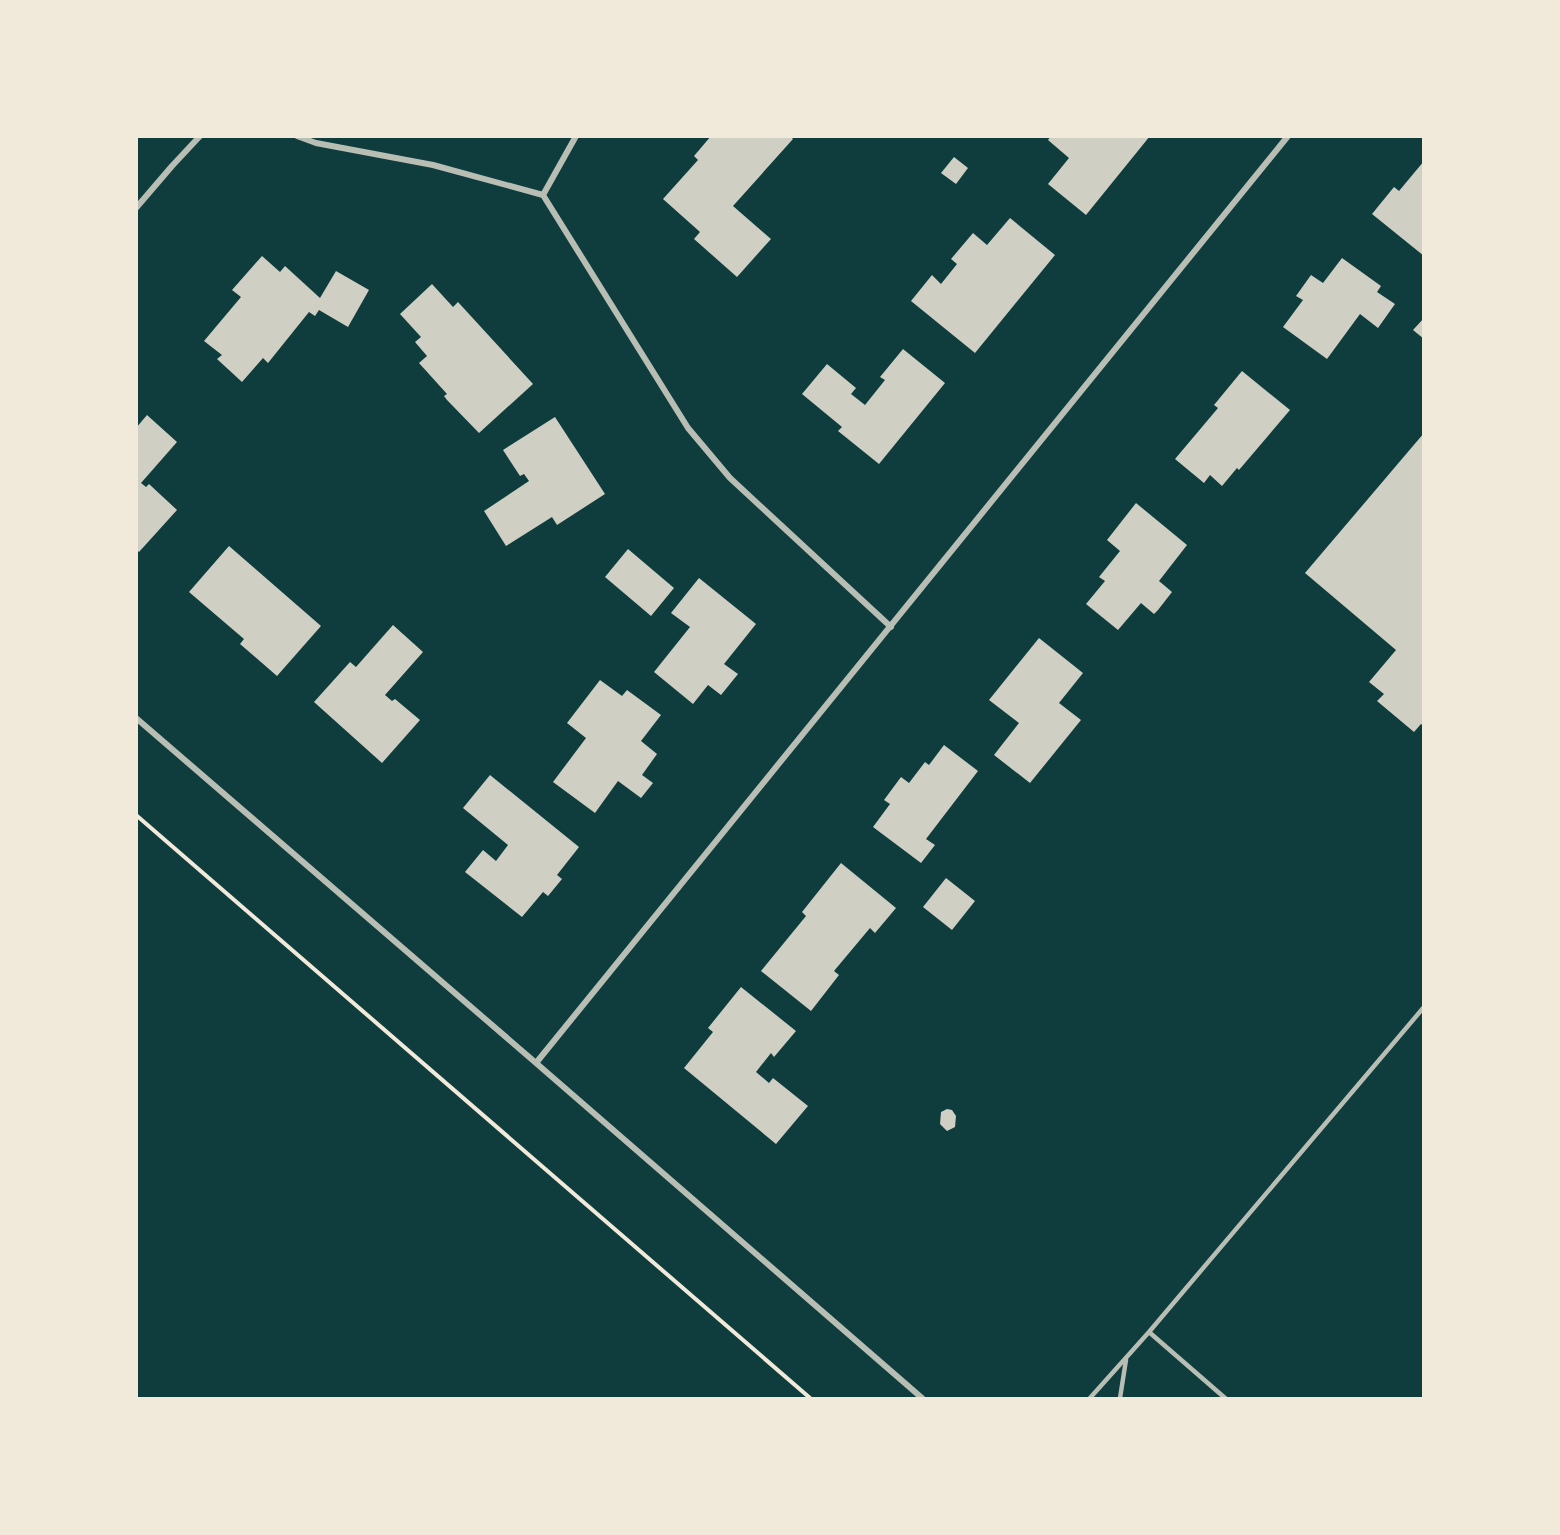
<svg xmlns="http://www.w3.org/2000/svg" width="1560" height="1535" viewBox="0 0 1560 1535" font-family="'Exo 2',sans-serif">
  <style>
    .building { fill: #cfcfc3 }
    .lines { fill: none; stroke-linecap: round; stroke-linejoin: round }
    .path { stroke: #f1e9da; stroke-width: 4 }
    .service { stroke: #b8beb3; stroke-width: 4.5 }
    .minor { stroke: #b8beb3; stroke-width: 6 }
  </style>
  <rect width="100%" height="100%" fill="#0f3d3e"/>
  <path class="building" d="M 711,136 L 790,136 L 793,139 L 733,206 L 771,239 L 737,277 L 694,239 L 700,232 L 663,199 L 698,160 L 694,156 Z
    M 1051,136 L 1150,136 L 1086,215 L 1048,184 L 1069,158 L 1048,140 Z
    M 954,157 L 968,168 L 956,184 L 941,173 Z
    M 1424,161 L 1424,256 L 1372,214 L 1394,187 L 1399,191 Z
    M 1010,218 L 1055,255 L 975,353 L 911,301 L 932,275 L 941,284 L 957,264 L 951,259 L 973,233 L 987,245 Z
    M 262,256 L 280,272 L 285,266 L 320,298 L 336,271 L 369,290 L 348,327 L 319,310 L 315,316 L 309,312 L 268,363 L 263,358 L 242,382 L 217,359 L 222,355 L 204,341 L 241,297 L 232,290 Z
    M 1342,258 L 1381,286 L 1377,292 L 1395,304 L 1378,328 L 1360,314 L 1327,359 L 1283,327 L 1303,300 L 1296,296 L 1311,275 L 1323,283 Z
    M 432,284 L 453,307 L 458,302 L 533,384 L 479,433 L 447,400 L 444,396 L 447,394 L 419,363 L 427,356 L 415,342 L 421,337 L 400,314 Z
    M 1424,318 L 1424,339 L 1413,330 Z
    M 903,349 L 945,383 L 879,464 L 838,431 L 842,427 L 802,394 L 827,364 L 856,388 L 851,394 L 865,405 L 885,380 L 880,377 Z
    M 1242,371 L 1290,410 L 1239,470 L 1237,468 L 1222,486 L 1210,475 L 1204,483 L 1175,459 L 1218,408 L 1214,405 Z
    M 147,415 L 177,442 L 141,483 L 146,487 L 149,484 L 177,510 L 139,552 L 136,549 L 136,428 Z
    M 555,417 L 605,494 L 557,525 L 552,517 L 506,546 L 484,511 L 529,481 L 524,474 L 520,476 L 503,450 Z
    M 1424,433 L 1424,726 L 1421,724 L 1414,732 L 1377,701 L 1384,694 L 1369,682 L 1396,650 L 1305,573 Z
    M 1136,503 L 1187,545 L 1159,581 L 1172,592 L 1158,610 L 1154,614 L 1141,603 L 1118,630 L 1086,604 L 1105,581 L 1099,577 L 1120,551 L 1107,540 Z
    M 229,546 L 321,626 L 277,676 L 240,644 L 244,639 L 189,592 Z
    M 628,549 L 674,588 L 651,616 L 605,577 Z
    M 699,578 L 756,624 L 724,664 L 738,674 L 721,695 L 708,685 L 693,704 L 654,672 L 690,627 L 671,613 Z
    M 393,625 L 423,652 L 385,695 L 392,701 L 395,699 L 420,720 L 382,763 L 314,702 L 350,662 L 356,667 Z
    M 1039,638 L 1083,673 L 1059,703 L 1081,720 L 1030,783 L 994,755 L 1019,723 L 989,700 Z
    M 600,680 L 622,696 L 627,690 L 661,715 L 641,741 L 657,754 L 642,775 L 653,783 L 641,798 L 618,781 L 595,813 L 553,782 L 586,738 L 567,723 Z
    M 944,745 L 978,771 L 926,839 L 935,845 L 921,863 L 873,827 L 890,804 L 884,800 L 901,777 L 909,783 L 925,762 L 929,765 Z
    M 490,775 L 579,847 L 557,875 L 562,879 L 548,896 L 543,892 L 522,917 L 465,872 L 483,850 L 496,861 L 508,845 L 463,808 Z
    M 841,863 L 896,908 L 875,933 L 870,928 L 834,971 L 839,975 L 811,1011 L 761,971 L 806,916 L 802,912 Z
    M 946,878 L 975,901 L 952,930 L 923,907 Z
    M 741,987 L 796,1031 L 774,1057 L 771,1053 L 756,1072 L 769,1083 L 773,1078 L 808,1106 L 776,1144 L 684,1068 L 713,1032 L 708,1028 Z
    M 947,1109 L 952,1110 L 956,1116 L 955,1127 L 947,1131 L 940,1124 L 941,1112 Z"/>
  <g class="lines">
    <path class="path" d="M 136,815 L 810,1398"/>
    <path class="service" d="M 1149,1332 L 1225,1398
      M 1090,1398 L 1149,1332 L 1424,1007
      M 1120,1398 L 1126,1360"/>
    <path class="minor" d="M 297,136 L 316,143 L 433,165 L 543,195 L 688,428 L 730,478 L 891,627
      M 543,195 L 576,136
      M 136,208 L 172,166 L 200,136
      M 136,718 L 536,1063 L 922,1398
      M 536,1063 L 1288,136"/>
  </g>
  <rect width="1560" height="1535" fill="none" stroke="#f1e9da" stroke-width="276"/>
</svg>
